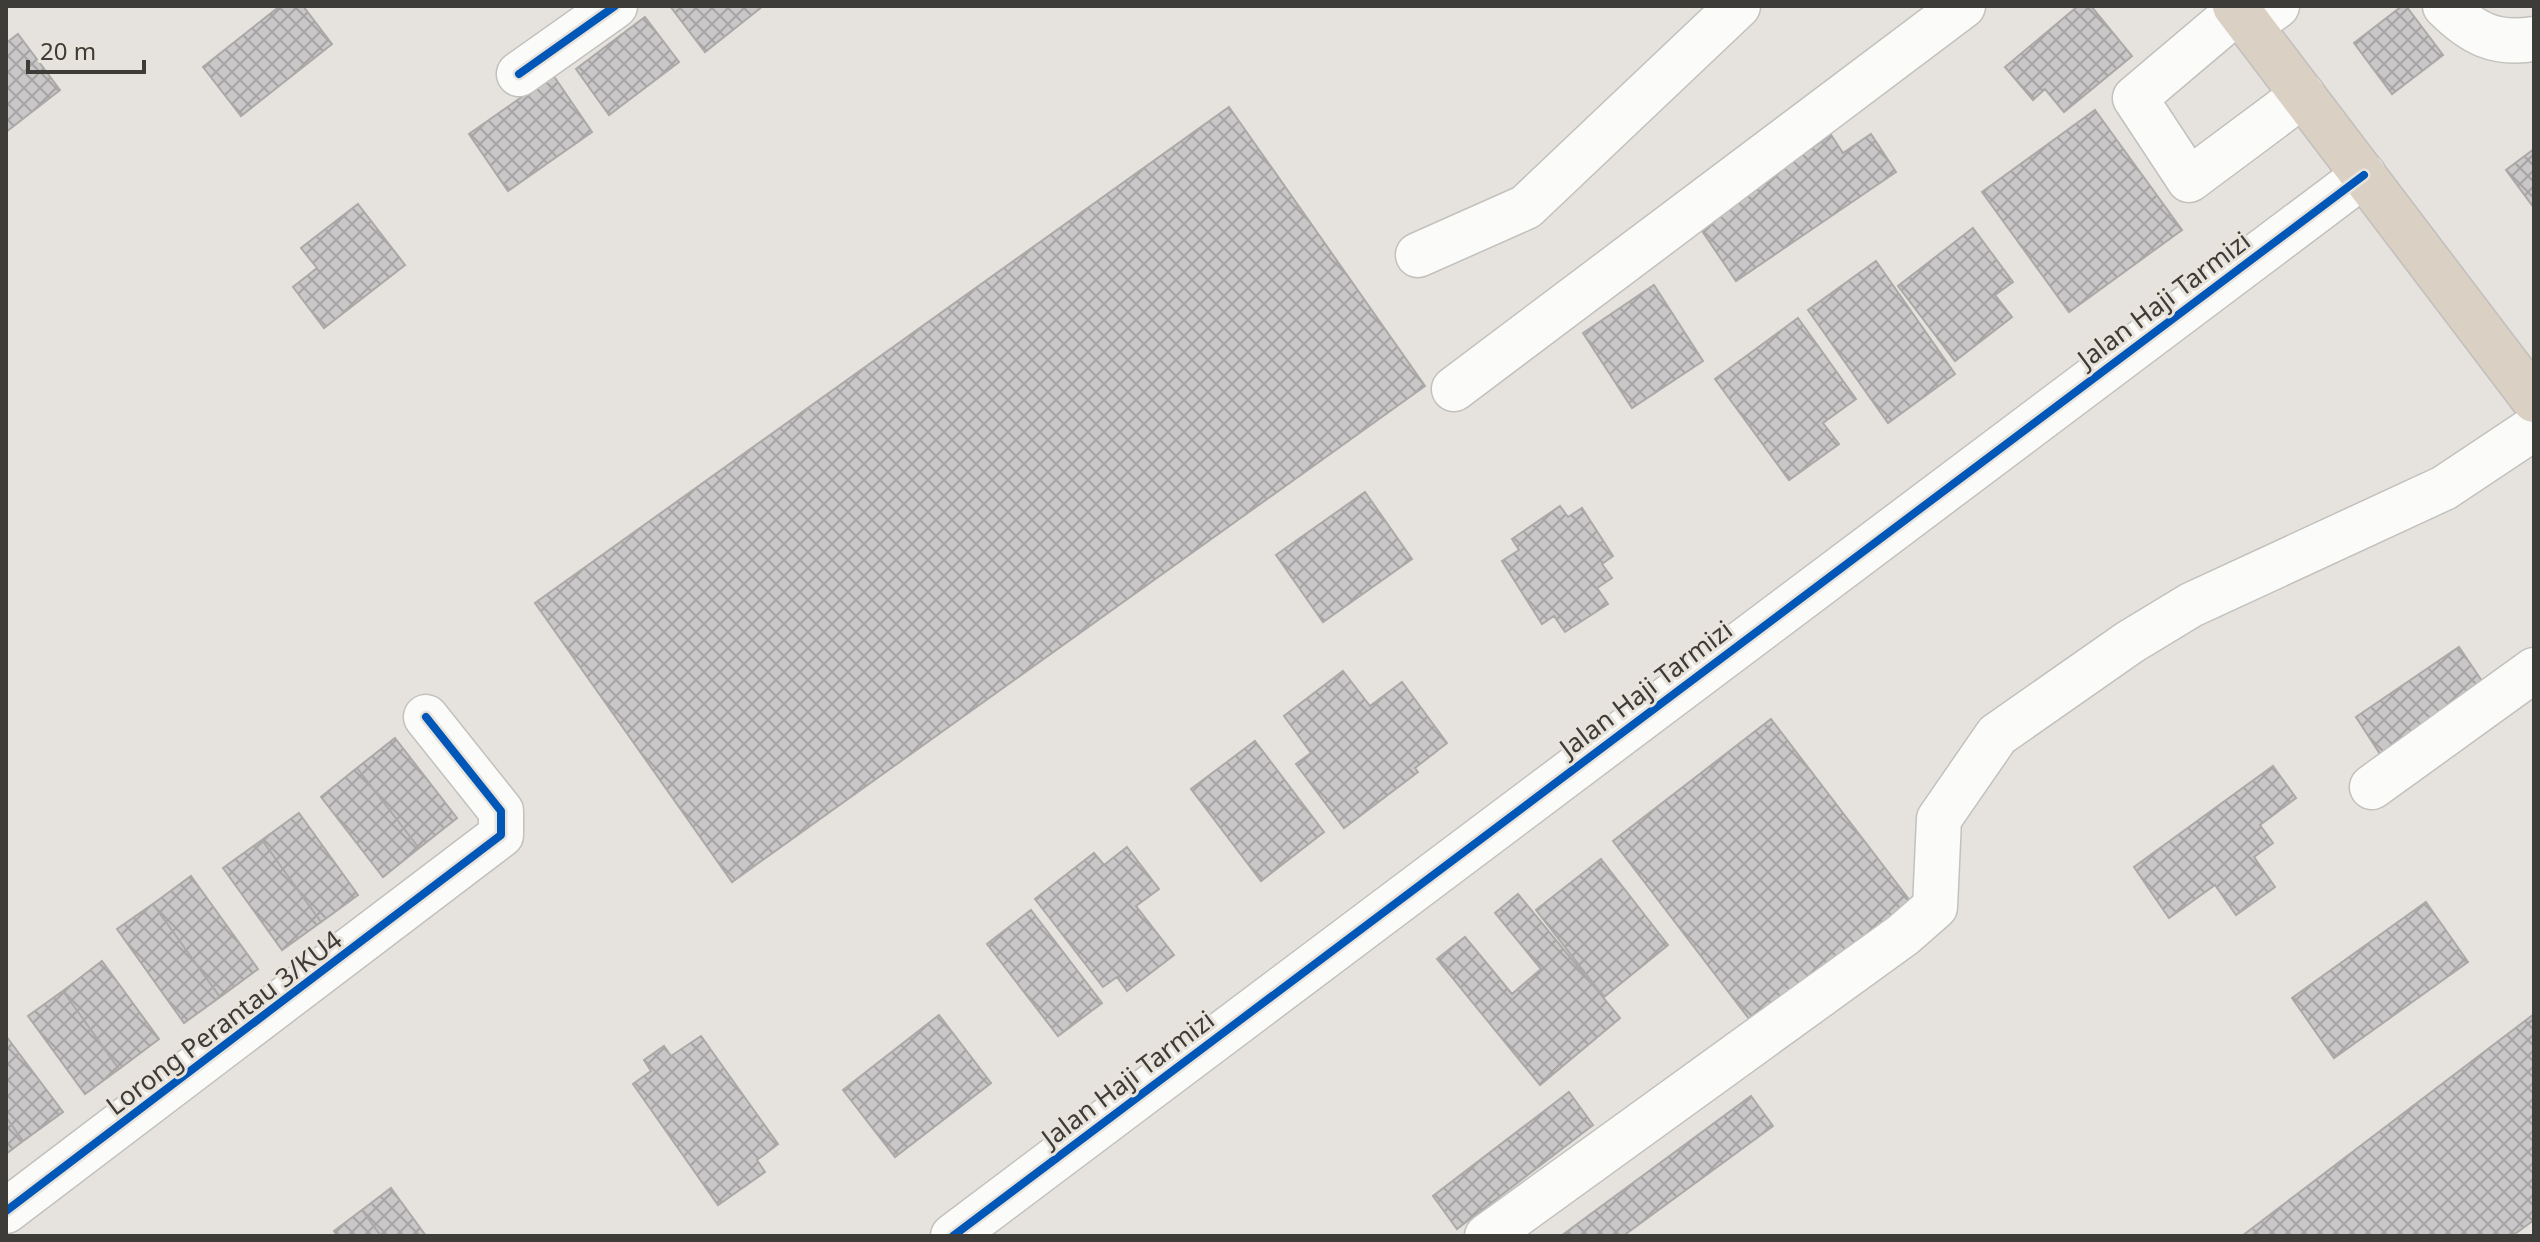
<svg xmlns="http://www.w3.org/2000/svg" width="2540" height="1242" viewBox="0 0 2540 1242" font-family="'Noto Sans',sans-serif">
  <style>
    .building { fill: url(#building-cross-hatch); stroke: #aba9a8; stroke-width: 2 }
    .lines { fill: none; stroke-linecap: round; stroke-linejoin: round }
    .minor-casing { stroke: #c3c1bd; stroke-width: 47 }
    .highway-casing { stroke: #c1bfbc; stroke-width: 47 }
    .minor { stroke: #fbfbfa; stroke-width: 44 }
    .highway { stroke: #dad0c4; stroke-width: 44 }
    .cycleway-casing { stroke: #e9e4db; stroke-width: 13 }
    .cycleway { stroke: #0057b8; stroke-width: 8 }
    .labels { text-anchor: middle; stroke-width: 6; stroke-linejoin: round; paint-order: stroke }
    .street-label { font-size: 26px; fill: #3e3c38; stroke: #e9e4db }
  </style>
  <defs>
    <pattern id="building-cross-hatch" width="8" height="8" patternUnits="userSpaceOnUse" patternTransform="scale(2)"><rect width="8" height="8" fill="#c9c7c7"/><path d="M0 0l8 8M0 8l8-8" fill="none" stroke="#a5a3a3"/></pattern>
  </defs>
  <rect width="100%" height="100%" fill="#e6e3de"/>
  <path class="building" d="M 280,6 L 303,6 L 332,44 L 241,116 L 203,67 Z
    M 670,6 L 763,6 L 705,52 Z
    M 2078,6 L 2091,6 L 2132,56 L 2064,112 L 2045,89 L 2033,100 L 2005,67 Z
    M 2402,6 L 2406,6 L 2443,55 L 2392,94 L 2354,43 Z
    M 645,17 L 679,62 L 609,115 L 576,69 Z
    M 18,34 L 60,90 L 6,132 L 6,43 Z
    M 553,75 L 592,132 L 508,191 L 469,134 Z
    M 1229,107 L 1425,386 L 732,882 L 535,603 Z
    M 2095,110 L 2182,230 L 2069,312 L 1982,192 Z
    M 1871,134 L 1896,172 L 1736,281 L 1698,225 L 1831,135 L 1843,153 Z
    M 2534,149 L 2534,208 L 2506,170 Z
    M 358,204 L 405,265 L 324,328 L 293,287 L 317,268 L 301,248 Z
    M 1973,228 L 2013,282 L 1995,295 L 2012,317 L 1955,361 L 1898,286 Z
    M 1876,261 L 1955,374 L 1888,423 L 1808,310 Z
    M 1654,285 L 1703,361 L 1632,408 L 1583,333 Z
    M 1798,318 L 1856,399 L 1823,423 L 1839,444 L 1789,480 L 1715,379 Z
    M 1365,492 L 1412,559 L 1323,622 L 1276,555 Z
    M 1560,506 L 1568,517 L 1582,508 L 1613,556 L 1602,564 L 1612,578 L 1597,588 L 1608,604 L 1565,632 L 1554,616 L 1542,624 L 1502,561 L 1519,550 L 1512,539 Z
    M 2459,647 L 2488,690 L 2384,760 L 2356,717 Z
    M 1343,671 L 1370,706 L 1402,682 L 1447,743 L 1415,768 L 1418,772 L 1344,828 L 1296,764 L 1311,753 L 1284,716 Z
    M 1771,719 L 1911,902 L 1753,1024 L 1613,841 Z
    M 395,738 L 457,818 L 419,848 L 357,768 Z
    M 1255,741 L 1324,832 L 1261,881 L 1191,789 Z
    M 2273,766 L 2296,798 L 2260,825 L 2273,843 L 2254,857 L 2275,887 L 2236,915 L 2215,885 L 2169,918 L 2134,867 Z
    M 357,768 L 419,848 L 383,877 L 321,797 Z
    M 299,813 L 358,895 L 321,922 L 262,840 Z
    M 262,840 L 321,922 L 282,950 L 223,868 Z
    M 1127,847 L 1159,889 L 1136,906 L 1174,955 L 1127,991 L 1117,977 L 1103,987 L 1035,899 L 1094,853 L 1104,865 Z
    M 1601,859 L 1668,945 L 1604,997 L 1536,910 Z
    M 191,876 L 258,969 L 220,997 L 153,904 Z
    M 1518,894 L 1620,1018 L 1540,1085 L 1437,959 L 1465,937 L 1512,994 L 1541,969 L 1495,913 Z
    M 2426,902 L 2468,962 L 2334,1058 L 2292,998 Z
    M 153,904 L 220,997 L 184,1023 L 117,929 Z
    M 1031,910 L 1102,1003 L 1058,1036 L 987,944 Z
    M 102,961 L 159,1039 L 119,1069 L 63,991 Z
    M 63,991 L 119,1069 L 85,1094 L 28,1016 Z
    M 2534,1014 L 2534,1220 L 2512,1236 L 2242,1236 Z
    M 939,1015 L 991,1083 L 895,1157 L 843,1090 Z
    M 6,1036 L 63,1112 L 23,1141 L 6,1117 Z
    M 701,1036 L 778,1144 L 757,1160 L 765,1172 L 718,1205 L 633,1084 L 651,1071 L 644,1060 L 664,1046 L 671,1056 Z
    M 1569,1092 L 1593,1125 L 1457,1229 L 1433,1196 Z
    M 1751,1096 L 1773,1126 L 1623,1236 L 1561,1236 Z
    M 6,1117 L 23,1141 L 6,1154 Z
    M 391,1188 L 426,1236 L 381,1236 L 362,1210 Z
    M 362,1210 L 381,1236 L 337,1236 L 334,1231 Z"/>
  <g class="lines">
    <g class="minor-casing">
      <path id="minor" d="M 2445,6 C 2473,34 2495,45 2534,39
        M 2239,10 L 2135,98 L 2189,180 L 2303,95
        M 2250,25 L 2277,6
        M 519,74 L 615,6
        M 1418,255 L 1526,207 L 1738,6
        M 1454,389 L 1963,6
        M 2372,787 L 2534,670
        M 6,1211 L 501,835 L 501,811 L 426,717
        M 953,1236 L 2364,175
        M 1487,1236 L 1903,935 L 1935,907 L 1939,819 L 1997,735 L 2130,642 L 2191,605 L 2444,488 L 2534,428"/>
    </g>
    <g class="highway-casing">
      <path id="highway" d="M 2235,6 L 2534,400"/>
    </g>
    <use href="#minor" class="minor"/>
    <use href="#highway" class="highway"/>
    <g class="cycleway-casing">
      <path id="cycleway" d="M 519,74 L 615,6
        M 6,1211 L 501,835 L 501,811 L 426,717
        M 953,1236 L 2364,175"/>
    </g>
    <use href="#cycleway" class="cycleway"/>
  </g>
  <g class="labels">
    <g class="street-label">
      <text transform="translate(2164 300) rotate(-37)" y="9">Jalan Haji Tarmizi</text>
      <text transform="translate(1646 689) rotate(-37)" y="9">Jalan Haji Tarmizi</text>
      <text transform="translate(224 1023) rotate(-37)" y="9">Lorong Perantau 3/KU4</text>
      <text transform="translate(1128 1079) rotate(-37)" y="9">Jalan Haji Tarmizi</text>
    </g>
  </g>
  <rect width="2540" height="1242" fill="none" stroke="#3e3c38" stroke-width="16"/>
  <path d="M28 60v12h116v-12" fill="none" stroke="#3e3c38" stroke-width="4"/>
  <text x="40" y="60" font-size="24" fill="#3e3c38" stroke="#e9e4db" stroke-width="6" paint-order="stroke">20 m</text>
</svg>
